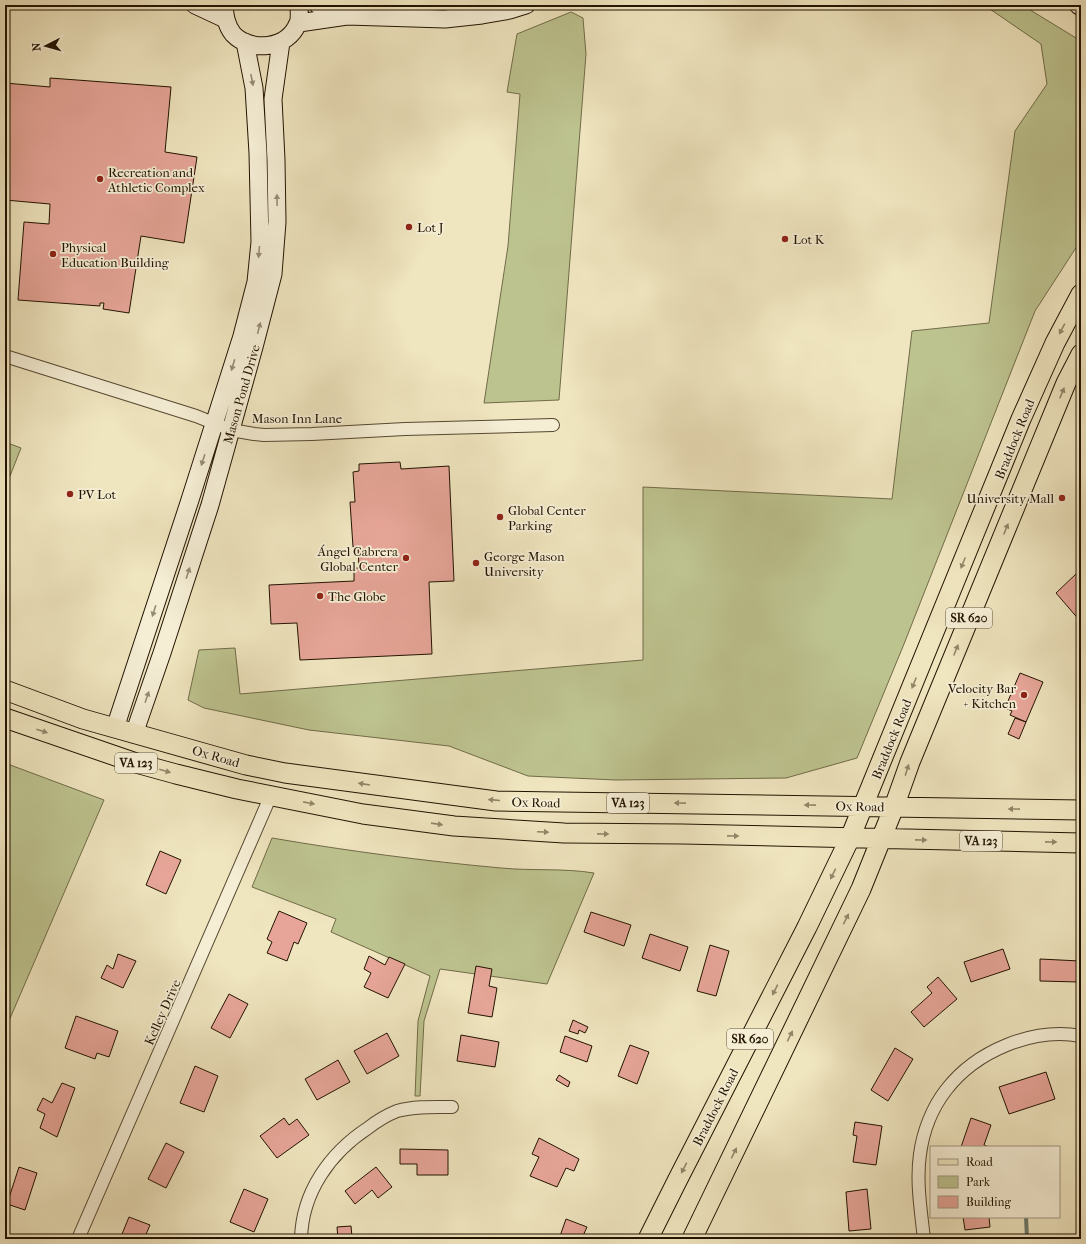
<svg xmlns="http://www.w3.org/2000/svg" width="1086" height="1244" viewBox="0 0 1086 1244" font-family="'IM FELL French Canon',serif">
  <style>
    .green { fill: #bdc38f; stroke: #706b48 }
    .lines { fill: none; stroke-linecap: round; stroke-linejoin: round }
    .stream { stroke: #6a7a6b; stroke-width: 4 }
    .building { fill: #e6a598; stroke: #221300 }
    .street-casing { stroke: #554830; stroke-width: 14 }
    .secondary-casing { stroke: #221300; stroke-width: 19 }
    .primary-casing { stroke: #221300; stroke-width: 21 }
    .street { stroke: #f5eed5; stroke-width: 12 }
    .secondary { stroke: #f5eed5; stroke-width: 17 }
    .primary { stroke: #efe5bf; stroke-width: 19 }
    .oneway { fill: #968b75 }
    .oneway2 { fill: #938669 }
    .poi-dot { fill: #8f2418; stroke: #f5eed5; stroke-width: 1.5 }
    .labels { text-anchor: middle; stroke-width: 3.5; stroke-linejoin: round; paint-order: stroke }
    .shield { fill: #f5eed5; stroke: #615540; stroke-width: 1 }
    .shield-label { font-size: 12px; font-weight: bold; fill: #221300 }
    .poi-label { font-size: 13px; fill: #221300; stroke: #f5eed5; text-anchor: start }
    .street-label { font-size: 13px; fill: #221300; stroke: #f5eed5 }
  </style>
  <rect width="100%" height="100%" fill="#efe5bf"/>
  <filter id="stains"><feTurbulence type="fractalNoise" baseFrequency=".005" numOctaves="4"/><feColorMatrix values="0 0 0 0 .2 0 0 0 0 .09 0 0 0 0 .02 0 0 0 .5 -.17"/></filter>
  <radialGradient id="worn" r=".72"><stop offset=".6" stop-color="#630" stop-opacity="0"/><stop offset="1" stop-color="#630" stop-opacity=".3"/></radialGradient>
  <path class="green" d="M 984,5 L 1022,5 L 1081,41 L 1081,240 L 1035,311 L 904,644 L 857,758 L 786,778 L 616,780 L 528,776 L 449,746 L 309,730 L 204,708 L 188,700 L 199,650 L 235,648 L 240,694 L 643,660 L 643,487 L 892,499 L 912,331 L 989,323 L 1015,131 L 1047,84 L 1041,44 Z
    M 571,12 L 583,18 L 586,54 L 559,400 L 484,403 L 508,246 L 520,94 L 507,92 L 517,34 Z
    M 5,442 L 21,448 L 10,476 L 5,474 Z
    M 5,763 L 104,800 L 5,1030 Z
    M 272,838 C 348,851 424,861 501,868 C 532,871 563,868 594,873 L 547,984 L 440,969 L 424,1021 L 420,1096 L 415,1096 L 418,1021 L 430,976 L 331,932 L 336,919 L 252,887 Z"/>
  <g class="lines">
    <path class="stream" d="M 1026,1217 L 1027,1239"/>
  </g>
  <path class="building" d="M 50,78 L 171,87 L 165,152 L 197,157 L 184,243 L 141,236 L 129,313 L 103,309 L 104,303 L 100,303 L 100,306 L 18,300 L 24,222 L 49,224 L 50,204 L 5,200 L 5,83 L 50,87 Z
    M 400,462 L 401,469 L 449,466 L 454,581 L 429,582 L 432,654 L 300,660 L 297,623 L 271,624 L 269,585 L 354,581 L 354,568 L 359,568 L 358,547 L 353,547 L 350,502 L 355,502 L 353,472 L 359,471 L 359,464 Z
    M 1077,573 L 1081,578 L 1081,622 L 1056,593 Z
    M 1020,673 L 1043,682 L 1026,722 L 1010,715 L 1012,711 L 1005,708 Z
    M 1015,718 L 1026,722 L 1019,739 L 1008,734 Z
    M 160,851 L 181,860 L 166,894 L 146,885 Z
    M 279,911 L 307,923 L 298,944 L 294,942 L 287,961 L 267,953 L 272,942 L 267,939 Z
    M 591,912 L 631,925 L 624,946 L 584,932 Z
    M 650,934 L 688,947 L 680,971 L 642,958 Z
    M 710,945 L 729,951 L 716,996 L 697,991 Z
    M 1003,949 L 1010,969 L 971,982 L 964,962 Z
    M 118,954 L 136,961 L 123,988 L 101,978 L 107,965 L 113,969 Z
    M 369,956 L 385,965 L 389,957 L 405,964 L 388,998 L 364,987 L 371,973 L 364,969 Z
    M 1040,959 L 1080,961 L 1079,982 L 1040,981 Z
    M 476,966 L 492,969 L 489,986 L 497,988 L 492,1017 L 468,1013 Z
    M 938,977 L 957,999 L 924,1027 L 911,1012 L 932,993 L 927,987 Z
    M 229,994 L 248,1004 L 230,1038 L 211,1028 Z
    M 76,1016 L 118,1031 L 109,1057 L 97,1053 L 95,1059 L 65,1048 Z
    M 573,1020 L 588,1027 L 585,1033 L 579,1030 L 578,1034 L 569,1031 Z
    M 387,1033 L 399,1056 L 367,1074 L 354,1051 Z
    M 461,1035 L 499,1042 L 495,1067 L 457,1061 Z
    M 565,1036 L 592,1046 L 587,1062 L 560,1052 Z
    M 630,1045 L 649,1052 L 637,1084 L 618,1076 Z
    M 895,1048 L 913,1059 L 888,1101 L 871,1090 Z
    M 338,1060 L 350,1082 L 317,1100 L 305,1079 Z
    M 195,1066 L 218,1076 L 204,1112 L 180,1103 Z
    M 1046,1072 L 1055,1099 L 1009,1114 L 999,1087 Z
    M 559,1075 L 570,1082 L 568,1087 L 556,1080 Z
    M 62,1083 L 75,1088 L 57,1137 L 40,1128 L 45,1114 L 37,1110 L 43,1098 L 52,1103 Z
    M 284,1118 L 289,1125 L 297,1119 L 309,1135 L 277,1158 L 260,1136 Z
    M 971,1118 L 991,1125 L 984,1145 L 989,1147 L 961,1147 Z
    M 855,1122 L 882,1126 L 876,1165 L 853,1162 L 857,1136 L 853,1135 Z
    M 539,1138 L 579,1159 L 574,1171 L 566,1168 L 557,1187 L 530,1176 L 539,1157 L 532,1154 Z
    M 166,1143 L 184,1152 L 166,1188 L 148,1179 Z
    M 400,1149 L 448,1150 L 448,1175 L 417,1175 L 417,1164 L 400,1164 Z
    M 19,1167 L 37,1173 L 25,1210 L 7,1204 Z
    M 376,1167 L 392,1187 L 378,1198 L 372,1190 L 355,1204 L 345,1191 Z
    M 244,1189 L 268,1199 L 254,1232 L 230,1222 Z
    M 867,1189 L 871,1229 L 849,1231 L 846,1192 Z
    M 129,1217 L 150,1225 L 144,1239 L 120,1239 Z
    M 963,1217 L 989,1217 L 990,1227 L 965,1230 Z
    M 566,1219 L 587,1227 L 582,1238 L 579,1237 L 579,1239 L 559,1239 Z
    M 351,1226 L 352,1237 L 371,1236 L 371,1239 L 338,1239 L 337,1227 Z"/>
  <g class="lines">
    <g class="street-casing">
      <path id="street" d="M 5,356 L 196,416 L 231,430 L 254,434 L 264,435 L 312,434 L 405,429 L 553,425
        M 78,1239 L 271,795
        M 301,1239 C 302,1192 330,1153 368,1128 C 377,1121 387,1115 397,1111 C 415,1106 434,1107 452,1107
        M 924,1239 C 921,1211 916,1182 920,1154 C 923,1132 932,1108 946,1090 C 976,1051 1033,1027 1081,1036"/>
    </g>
    <g class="secondary-casing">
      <path id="secondary" d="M 195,5 L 225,19
        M 224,5 C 225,16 226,25 233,34 C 251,53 288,49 298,23 C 300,19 299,10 299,5
        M 318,5 L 345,15
        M 1078,5 L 1081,7
        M 299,23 L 347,16 L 445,19 L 482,15 L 510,10 L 526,5
        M 115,728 L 189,503 L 242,336 L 256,282 L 260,242 L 258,153 L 254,88 L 245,42
        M 134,734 L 162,653 L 210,505 L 254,347 L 273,274 L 277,222 L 276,160 L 273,99 L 281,42"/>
    </g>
    <g class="primary-casing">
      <path id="primary" d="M 5,690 L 83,719 L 246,765 L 285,773 L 496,801 L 1081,810
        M 5,718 L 136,763 L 176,774 L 237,789 L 363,814 L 454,826 L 564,833 L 682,834 L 1081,843
        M 648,1239 L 677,1181 L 807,927 L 850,838 L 1021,419 L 1055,343 L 1081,294
        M 692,1239 L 861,889 L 894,807 L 910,762 L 1066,383 L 1081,354"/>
    </g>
    <use href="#street" class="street"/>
    <use href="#secondary" class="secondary"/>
    <use href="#primary" class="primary"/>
  </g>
  <defs><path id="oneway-solid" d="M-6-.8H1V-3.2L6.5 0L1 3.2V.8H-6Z"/></defs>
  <g class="oneway">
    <use href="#oneway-solid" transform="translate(252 80) rotate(79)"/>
    <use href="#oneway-solid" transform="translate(277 200) rotate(-91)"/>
    <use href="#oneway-solid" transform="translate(259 252) rotate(95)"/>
    <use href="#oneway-solid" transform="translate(259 328) rotate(-76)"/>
    <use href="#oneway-solid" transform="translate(233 365) rotate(107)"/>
    <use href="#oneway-solid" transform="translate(203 460) rotate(108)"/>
    <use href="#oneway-solid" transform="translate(188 573) rotate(-72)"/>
    <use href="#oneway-solid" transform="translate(154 611) rotate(108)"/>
    <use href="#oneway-solid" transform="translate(147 697) rotate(-71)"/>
  </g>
  <g class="oneway2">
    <use href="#oneway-solid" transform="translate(1062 329) rotate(118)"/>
    <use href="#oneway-solid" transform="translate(1062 393) rotate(-67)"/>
    <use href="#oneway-solid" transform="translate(1006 529) rotate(-68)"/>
    <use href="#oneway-solid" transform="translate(963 563) rotate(112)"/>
    <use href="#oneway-solid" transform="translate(956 650) rotate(-68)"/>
    <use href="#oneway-solid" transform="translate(914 683) rotate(112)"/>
    <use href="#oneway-solid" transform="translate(42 731) rotate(18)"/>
    <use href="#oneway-solid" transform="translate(907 770) rotate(-73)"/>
    <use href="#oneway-solid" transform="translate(165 771) rotate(16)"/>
    <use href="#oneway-solid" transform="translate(364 784) rotate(-171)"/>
    <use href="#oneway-solid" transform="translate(494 800) rotate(-175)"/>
    <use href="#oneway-solid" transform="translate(309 803) rotate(11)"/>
    <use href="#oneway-solid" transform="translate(680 803) rotate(-179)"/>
    <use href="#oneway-solid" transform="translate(810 805) rotate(-179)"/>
    <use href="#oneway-solid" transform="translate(1014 809) rotate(-179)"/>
    <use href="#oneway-solid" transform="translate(437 824) rotate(8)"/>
    <use href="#oneway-solid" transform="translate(543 832) rotate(3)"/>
    <use href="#oneway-solid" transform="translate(603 834) rotate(1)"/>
    <use href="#oneway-solid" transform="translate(733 836) rotate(1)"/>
    <use href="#oneway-solid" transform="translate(921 840) rotate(1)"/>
    <use href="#oneway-solid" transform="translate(1051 842) rotate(1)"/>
    <use href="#oneway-solid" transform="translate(833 874) rotate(116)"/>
    <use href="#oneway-solid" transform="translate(846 919) rotate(-64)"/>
    <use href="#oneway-solid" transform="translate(775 990) rotate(117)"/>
    <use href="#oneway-solid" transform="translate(790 1036) rotate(-64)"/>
    <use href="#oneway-solid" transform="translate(734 1153) rotate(-64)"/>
    <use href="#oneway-solid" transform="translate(684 1168) rotate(117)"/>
  </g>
  <g class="poi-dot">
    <circle cx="100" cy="179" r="4"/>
    <circle cx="409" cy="227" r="4"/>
    <circle cx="785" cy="239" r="4"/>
    <circle cx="53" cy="254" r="4"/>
    <circle cx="70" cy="494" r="4"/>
    <circle cx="1062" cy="498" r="4"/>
    <circle cx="500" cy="517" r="4"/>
    <circle cx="406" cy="558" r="4"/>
    <circle cx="476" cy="563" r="4"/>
    <circle cx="320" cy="596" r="4"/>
    <circle cx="1024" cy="695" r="4"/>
  </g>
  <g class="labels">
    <g class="shield">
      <rect x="946" y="608" width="46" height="20" rx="3"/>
      <rect x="115" y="753" width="42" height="20" rx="3"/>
      <rect x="607" y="793" width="42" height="20" rx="3"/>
      <rect x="960" y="831" width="42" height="20" rx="3"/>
      <rect x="727" y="1029" width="46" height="20" rx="3"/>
    </g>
    <g class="shield-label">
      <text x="969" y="622">SR 620</text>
      <text x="136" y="767">VA 123</text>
      <text x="628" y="807">VA 123</text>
      <text x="981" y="845">VA 123</text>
      <text x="750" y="1043">SR 620</text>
    </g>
    <g class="poi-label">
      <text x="108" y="177">Recreation and<tspan x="108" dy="15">Athletic Complex</tspan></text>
      <text x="417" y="232">Lot J</text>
      <text x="793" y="244">Lot K</text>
      <text x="61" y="252">Physical<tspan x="61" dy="15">Education Building</tspan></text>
      <text x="78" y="499">PV Lot</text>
      <text x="1054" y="503" text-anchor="end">University Mall</text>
      <text x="508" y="515">Global Center<tspan x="508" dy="15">Parking</tspan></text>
      <text x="398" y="556" text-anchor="end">Ángel Cabrera<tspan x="398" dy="15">Global Center</tspan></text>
      <text x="484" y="561">George Mason<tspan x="484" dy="15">University</tspan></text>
      <text x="328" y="601">The Globe</text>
      <text x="1016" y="693" text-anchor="end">Velocity Bar<tspan x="1016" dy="15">+ Kitchen</tspan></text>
    </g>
    <g class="street-label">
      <text transform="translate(241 394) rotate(-74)" y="5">Mason Pond Drive</text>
      <text x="297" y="423">Mason Inn Lane</text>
      <text transform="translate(1014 439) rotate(-68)" y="5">Braddock Road</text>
      <text transform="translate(891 739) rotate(-68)" y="5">Braddock Road</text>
      <text transform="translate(216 756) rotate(16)" y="5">Ox Road</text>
      <text transform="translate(536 802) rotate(1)" y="5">Ox Road</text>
      <text transform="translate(860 806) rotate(1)" y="5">Ox Road</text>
      <text transform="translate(162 1012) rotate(-66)" y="5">Kelley Drive</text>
      <text transform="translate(715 1107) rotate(-63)" y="5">Braddock Road</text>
    </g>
  </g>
  <rect width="1086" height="1244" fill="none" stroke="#efe5bf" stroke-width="20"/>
  <rect x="6" y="6" width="1074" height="1232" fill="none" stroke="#221300" stroke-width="2"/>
  <rect x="10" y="10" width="1066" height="1224" fill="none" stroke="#221300"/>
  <rect x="930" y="1146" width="130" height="72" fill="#f5eed5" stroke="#a19680"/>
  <rect x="938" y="1159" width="20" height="6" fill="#efe5bf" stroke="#a19680"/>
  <text x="966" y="1166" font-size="12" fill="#221300">Road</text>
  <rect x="938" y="1176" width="20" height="12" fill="#bdc38f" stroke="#a19680"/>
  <text x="966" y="1186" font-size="12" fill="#221300">Park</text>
  <rect x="938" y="1196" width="20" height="12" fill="#e6a598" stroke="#a19680"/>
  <text x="966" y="1206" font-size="12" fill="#221300">Building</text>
  <g transform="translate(46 46) rotate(264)" stroke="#f5eed5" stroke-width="3" paint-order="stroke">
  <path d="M0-3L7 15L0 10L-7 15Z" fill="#221300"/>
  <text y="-6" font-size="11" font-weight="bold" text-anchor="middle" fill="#221300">N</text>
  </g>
  <rect width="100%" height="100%" filter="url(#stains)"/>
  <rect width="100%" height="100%" fill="url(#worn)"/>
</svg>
